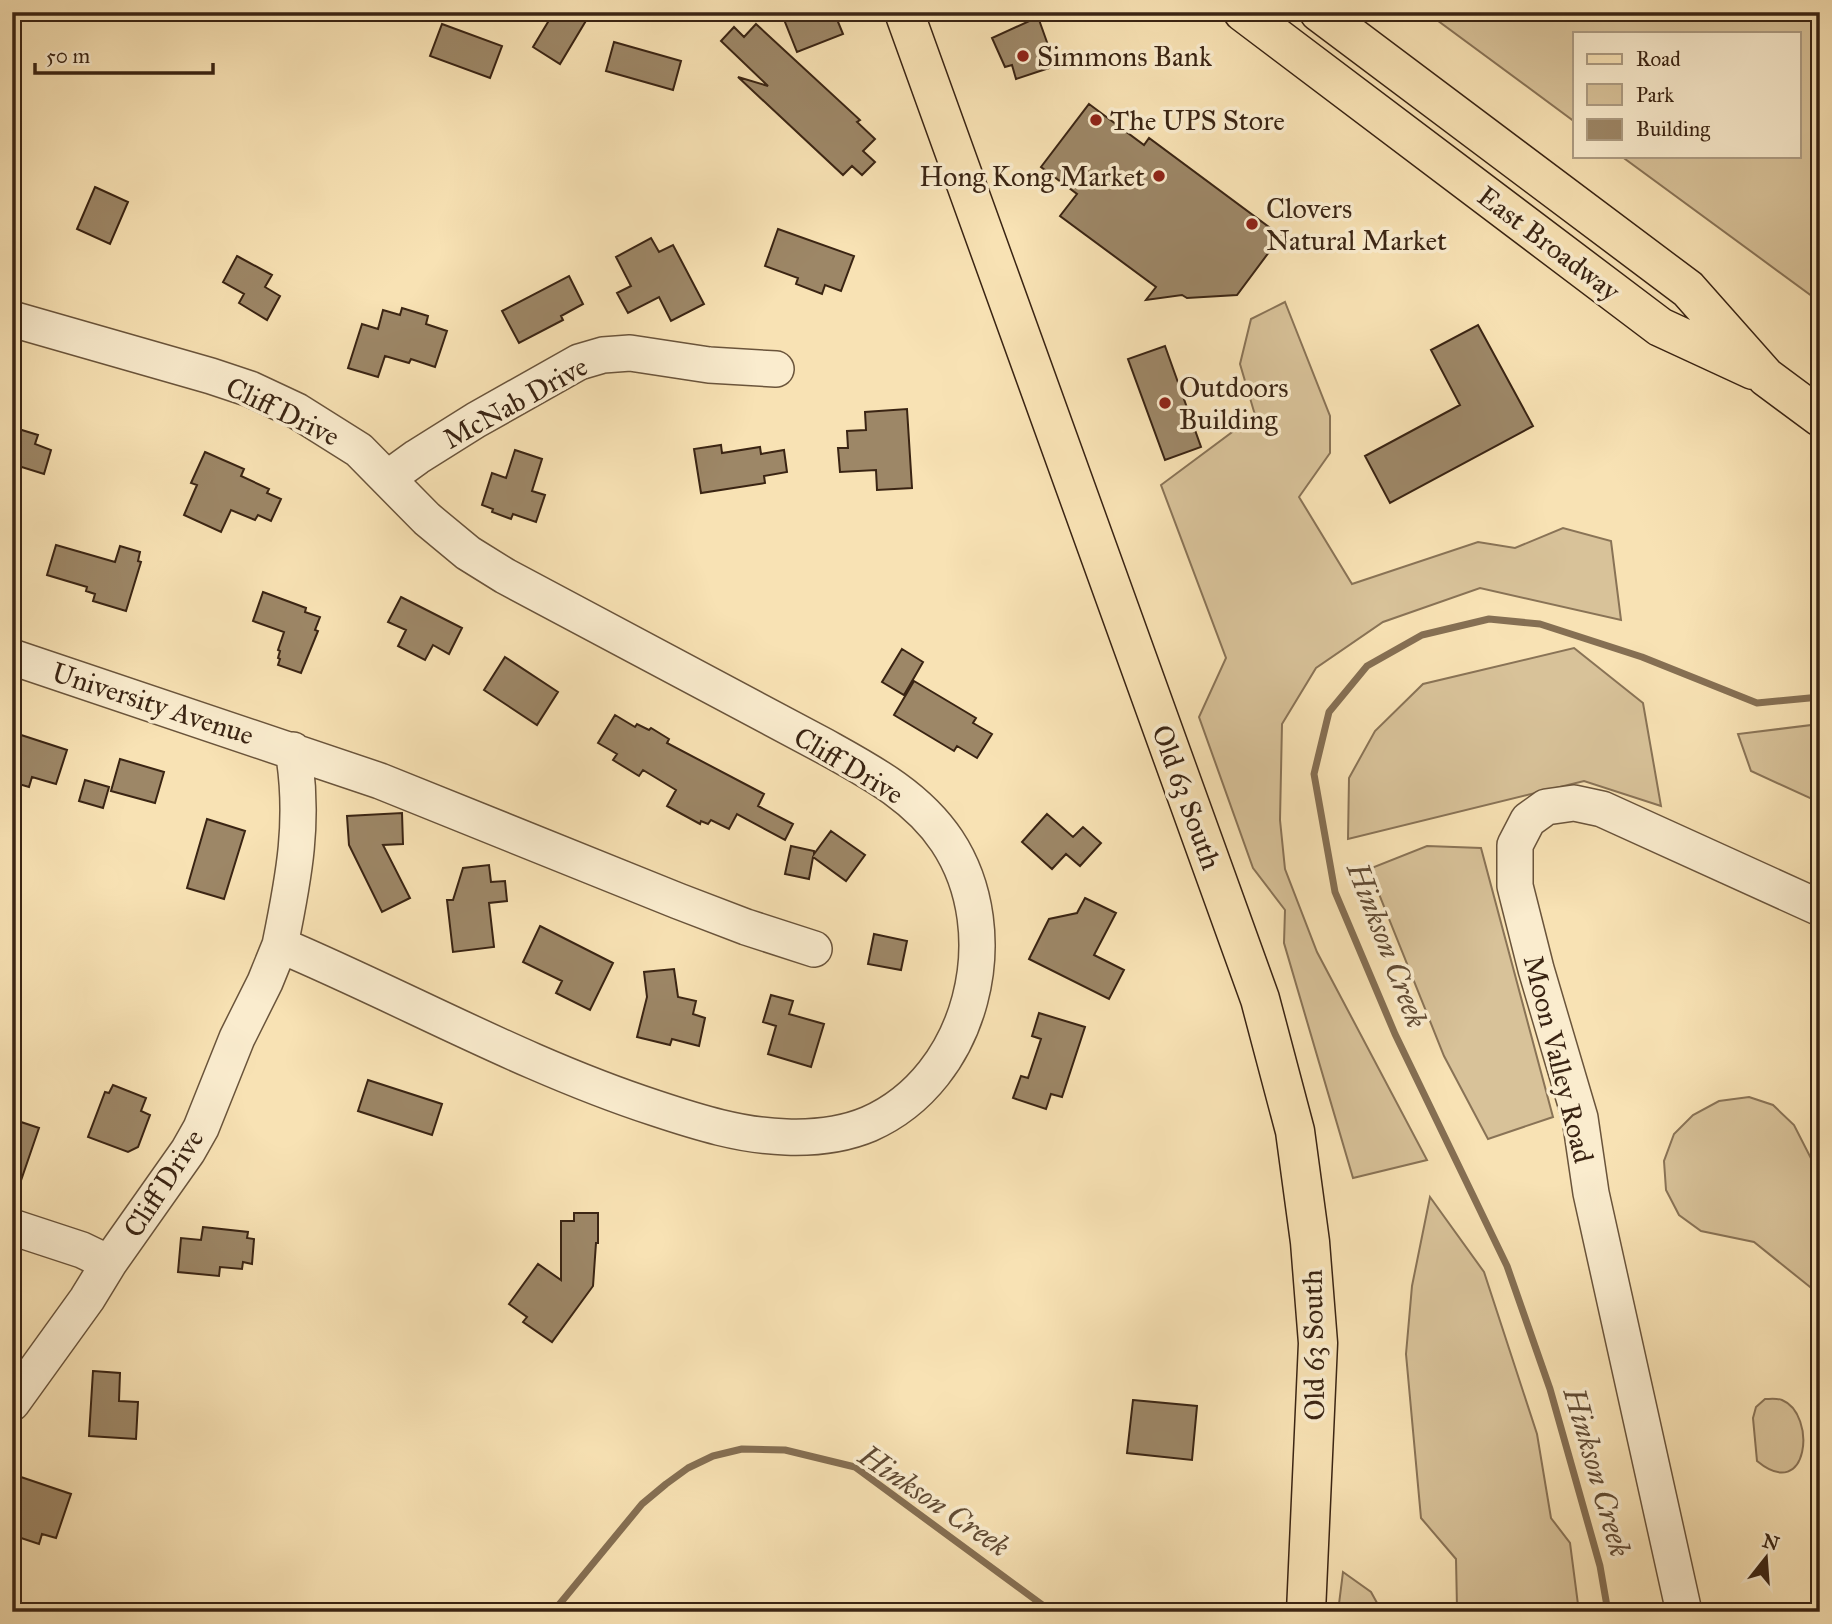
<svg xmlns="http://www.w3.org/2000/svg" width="1832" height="1624" viewBox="0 0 1832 1624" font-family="'IM FELL Great Primer',serif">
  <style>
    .green { fill: #d8c299; stroke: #897356; stroke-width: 2 }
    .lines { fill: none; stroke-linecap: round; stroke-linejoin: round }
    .stream { stroke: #856f53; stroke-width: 7 }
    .building { fill: #9d8767; stroke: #3a2413; stroke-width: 2 }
    .minor-casing { stroke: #6a543b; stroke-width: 38 }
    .major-casing { stroke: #3a2413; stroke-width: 41 }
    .minor { stroke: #faecce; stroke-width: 35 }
    .major { stroke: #f8e2b4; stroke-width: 38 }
    .poi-dot { fill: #8f2418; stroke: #faecce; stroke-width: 2.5 }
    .labels { text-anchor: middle; stroke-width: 7; stroke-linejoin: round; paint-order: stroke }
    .poi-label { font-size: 28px; fill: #3a2413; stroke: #faecce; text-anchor: start }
    .street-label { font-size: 28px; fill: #3a2413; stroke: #faecce }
    .water-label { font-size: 30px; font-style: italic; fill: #604a33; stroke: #faecce }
  </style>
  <rect width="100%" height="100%" fill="#f8e2b4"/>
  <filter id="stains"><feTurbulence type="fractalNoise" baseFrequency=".00286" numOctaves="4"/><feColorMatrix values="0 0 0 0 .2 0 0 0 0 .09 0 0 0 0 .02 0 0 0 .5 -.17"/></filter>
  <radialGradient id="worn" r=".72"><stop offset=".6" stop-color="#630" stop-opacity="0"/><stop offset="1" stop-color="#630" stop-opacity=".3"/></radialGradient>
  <path class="green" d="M 1426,12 L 1820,12 L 1820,302 L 1621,156 L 1799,156 L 1799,33 L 1575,33 L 1575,122 Z
    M 1285,302 L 1330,416 L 1330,453 L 1299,497 L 1352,584 L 1478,542 L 1515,548 L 1563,528 L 1611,541 L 1621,620 L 1480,588 L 1383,622 L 1316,668 L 1282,724 L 1280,820 L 1285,869 L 1317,952 L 1427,1160 L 1353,1178 L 1284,943 L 1285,910 L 1253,868 L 1199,717 L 1226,658 L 1161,485 L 1255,415 L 1240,364 L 1251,319 Z
    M 1574,648 L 1643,703 L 1661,806 L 1584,781 L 1348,839 L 1349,778 L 1375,731 L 1423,684 Z
    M 1820,724 L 1820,796 L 1812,799 L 1751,771 L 1738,734 Z
    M 1427,846 L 1481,848 L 1553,1117 L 1488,1139 L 1444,1056 L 1369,869 Z
    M 1749,1097 L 1773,1105 L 1794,1125 L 1820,1176 L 1820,1295 L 1754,1242 L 1701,1231 L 1679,1215 L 1666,1190 L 1664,1161 L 1674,1134 L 1693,1115 L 1719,1101 Z
    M 1430,1197 L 1484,1272 L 1537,1434 L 1551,1518 L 1570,1543 L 1579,1612 L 1455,1612 L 1457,1608 L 1456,1559 L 1421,1518 L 1406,1354 L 1412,1286 Z
    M 1765,1399 C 1770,1399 1777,1398 1782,1400 C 1817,1414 1809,1504 1757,1461 L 1753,1418 L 1756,1407 Z
    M 1343,1572 L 1371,1592 L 1382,1612 L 1338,1612 Z"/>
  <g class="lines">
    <path class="stream" d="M 553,1612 L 642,1504 L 666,1484 L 688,1468 L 713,1456 L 742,1449 L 785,1450 L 855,1467 L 1052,1612
      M 1608,1612 L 1600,1566 L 1550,1389 L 1507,1266 L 1395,1034 L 1335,892 L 1314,774 L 1329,712 L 1367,666 L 1422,635 L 1489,619 L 1540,624 L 1642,657 L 1757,703 L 1820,697"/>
  </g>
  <path class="building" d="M 554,12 L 577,12 L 587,19 L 560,64 L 533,47 Z
    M 781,12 L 834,12 L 843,34 L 797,52 Z
    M 1038,17 L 1048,45 L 1042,47 L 1049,68 L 1016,79 L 1012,65 L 1005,67 L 992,38 Z
    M 442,24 L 502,46 L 490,78 L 430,56 Z
    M 756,24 L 860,120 L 857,122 L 875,139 L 863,151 L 875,162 L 862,175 L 852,166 L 843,175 L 738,77 L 768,86 L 721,41 L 734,27 L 744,37 Z
    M 614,42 L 681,61 L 673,90 L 606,71 Z
    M 1089,104 L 1144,145 L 1149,138 L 1281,236 L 1237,295 L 1187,298 L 1182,295 L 1146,300 L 1156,287 L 1060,216 L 1077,194 L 1041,167 Z
    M 95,187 L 128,202 L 110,244 L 77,229 Z
    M 778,229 L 854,256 L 841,291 L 825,285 L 822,294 L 796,284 L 798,278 L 765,266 Z
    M 651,238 L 659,252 L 673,245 L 704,304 L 671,321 L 659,297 L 628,313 L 617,293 L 631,286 L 616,257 Z
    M 237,256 L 272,275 L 265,287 L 280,296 L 267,320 L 239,303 L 244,294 L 223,282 Z
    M 569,276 L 583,304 L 561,316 L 563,320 L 519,343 L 502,311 Z
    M 402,308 L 428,316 L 426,324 L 447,331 L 435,367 L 411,359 L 409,363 L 385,356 L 378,377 L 348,368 L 362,324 L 378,329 L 383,310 L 400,315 Z
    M 1478,325 L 1533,426 L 1390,503 L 1365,456 L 1460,405 L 1431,350 Z
    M 1165,346 L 1201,447 L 1165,460 L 1128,359 Z
    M 907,409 L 912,488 L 877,490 L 876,470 L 840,472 L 838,448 L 848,448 L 847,431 L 866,430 L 865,412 Z
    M 12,427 L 38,435 L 35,444 L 51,450 L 44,474 L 12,464 Z
    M 721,445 L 722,453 L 760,447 L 761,454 L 784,450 L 787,472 L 764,476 L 765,483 L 701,493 L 694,449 Z
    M 515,450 L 542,459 L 532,491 L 545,495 L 536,522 L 513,514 L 511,519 L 492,512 L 493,509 L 482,505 L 492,473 L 506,478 Z
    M 205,452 L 244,469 L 241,476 L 269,489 L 267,493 L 281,499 L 271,521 L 258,515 L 255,520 L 231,510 L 221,532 L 184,515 L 197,485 L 191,483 Z
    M 56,545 L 115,562 L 120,546 L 140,552 L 138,561 L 141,562 L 126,611 L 93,601 L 95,594 L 86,591 L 87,587 L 47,575 Z
    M 263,592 L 306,608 L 305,612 L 320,617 L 315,630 L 318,631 L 301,673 L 278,665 L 280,659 L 278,658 L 280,651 L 278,650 L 284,632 L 253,621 Z
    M 401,597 L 462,628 L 449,654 L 433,645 L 425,660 L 398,646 L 406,630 L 388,622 Z
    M 902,649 L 923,662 L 904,695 L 882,682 Z
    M 505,657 L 558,692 L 537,725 L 484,690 Z
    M 914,681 L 976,718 L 973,723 L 992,734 L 977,758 L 957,746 L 954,751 L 894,715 Z
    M 615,715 L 635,727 L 637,724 L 649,730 L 651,728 L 669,739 L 667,743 L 764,794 L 758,806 L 793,824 L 785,840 L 737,814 L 729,829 L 711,820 L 708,824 L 701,821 L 700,824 L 667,806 L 676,790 L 643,770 L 639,776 L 613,760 L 617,754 L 598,743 Z
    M 12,732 L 67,750 L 56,784 L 32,777 L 29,787 L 12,782 Z
    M 120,759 L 164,772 L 155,803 L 111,791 Z
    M 85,780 L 109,787 L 103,808 L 79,801 Z
    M 402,813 L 403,844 L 383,845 L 410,898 L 382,912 L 349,845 L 347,816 Z
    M 1047,814 L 1073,837 L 1083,827 L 1101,843 L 1080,866 L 1066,854 L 1052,869 L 1022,842 Z
    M 207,819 L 245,831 L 224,899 L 187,888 Z
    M 831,831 L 865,855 L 846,881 L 813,857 L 809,879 L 785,874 L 791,846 L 814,851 L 814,854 Z
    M 489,865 L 491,882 L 505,881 L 507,901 L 489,903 L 494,947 L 453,952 L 447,900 L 453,900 L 463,868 Z
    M 1085,898 L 1116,913 L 1094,955 L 1124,970 L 1109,999 L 1029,959 L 1049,919 L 1077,913 Z
    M 540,926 L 613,963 L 590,1010 L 556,993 L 562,981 L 523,962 Z
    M 874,934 L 907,941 L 901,970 L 868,964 Z
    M 674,969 L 678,997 L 696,1001 L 693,1014 L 705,1018 L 699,1046 L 672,1039 L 670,1045 L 637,1037 L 647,997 L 644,972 Z
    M 771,995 L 793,1001 L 789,1014 L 824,1024 L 811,1067 L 768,1054 L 776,1026 L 763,1022 Z
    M 1039,1013 L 1085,1027 L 1062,1097 L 1051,1094 L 1046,1109 L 1013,1098 L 1021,1076 L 1028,1078 L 1041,1039 L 1032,1036 Z
    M 368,1080 L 442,1104 L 432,1135 L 358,1111 Z
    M 113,1085 L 146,1098 L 141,1111 L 150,1115 L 138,1147 L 128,1152 L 88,1137 L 105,1092 L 109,1093 Z
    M 12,1119 L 39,1128 L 15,1198 L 12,1197 Z
    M 574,1213 L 598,1213 L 598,1243 L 596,1243 L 593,1286 L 552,1342 L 523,1322 L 527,1317 L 509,1304 L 538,1264 L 561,1280 L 561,1221 L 574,1221 Z
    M 203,1227 L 248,1232 L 247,1238 L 254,1239 L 252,1264 L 243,1262 L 242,1269 L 220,1267 L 219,1276 L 178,1272 L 181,1238 L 201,1240 Z
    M 93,1371 L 120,1373 L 119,1401 L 138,1402 L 136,1439 L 89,1436 Z
    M 1133,1400 L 1197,1406 L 1192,1460 L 1127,1453 Z
    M 12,1474 L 71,1494 L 56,1538 L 42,1534 L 39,1544 L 12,1535 Z"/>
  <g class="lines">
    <g class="minor-casing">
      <path id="minor" d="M 12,319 L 211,376 L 250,389 L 297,411 L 359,450 L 427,519 L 468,553 L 505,576 L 824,746 C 869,771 917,796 947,841 C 1008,933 973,1078 869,1124 C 843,1135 814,1138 786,1137 C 742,1136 697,1122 655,1108 C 526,1066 405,998 280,945 C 294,877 305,819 293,750
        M 388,478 L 417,457 L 476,420 L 579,362 L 603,355 L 630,353 L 709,365 L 776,369
        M 12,657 L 380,781 L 678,901 L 746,927 L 814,949
        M 12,1227 L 82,1250 L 109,1263
        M 12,1403 L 87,1299 L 109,1263 L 188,1151 L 201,1128 L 237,1038 L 265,982 L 280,945
        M 1684,1612 L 1591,1193 L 1580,1118 L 1536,969 L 1515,886 L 1515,845 L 1528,820 L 1546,807 L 1574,803 L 1602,809 L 1820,908"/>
    </g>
    <g class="major-casing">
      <path id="major" d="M 904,12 L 1260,999 L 1295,1131 L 1310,1242 L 1318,1343 L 1306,1612
        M 1243,12 L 1660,327 L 1753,370
        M 1319,12 L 1688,289 L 1766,377 L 1820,417"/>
    </g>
    <use href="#minor" class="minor"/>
    <use href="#major" class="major"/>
  </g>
  <g class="poi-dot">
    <circle cx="1023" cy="56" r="7"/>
    <circle cx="1096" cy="120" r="7"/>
    <circle cx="1159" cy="176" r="7"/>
    <circle cx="1252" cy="224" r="7"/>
    <circle cx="1165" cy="403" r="7"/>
  </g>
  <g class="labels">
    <g class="poi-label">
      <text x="1037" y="66">Simmons Bank</text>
      <text x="1110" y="130">The UPS Store</text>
      <text x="1145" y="186" text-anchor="end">Hong Kong Market</text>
      <text x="1266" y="218">Clovers<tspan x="1266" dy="32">Natural Market</tspan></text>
      <text x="1179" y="397">Outdoors<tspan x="1179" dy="32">Building</tspan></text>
    </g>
    <g class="street-label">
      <text transform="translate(1549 243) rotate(37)" y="10">East Broadway</text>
      <text transform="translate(515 402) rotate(-29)" y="10">McNab Drive</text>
      <text transform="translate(283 411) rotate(26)" y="10">Cliff Drive</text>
      <text transform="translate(153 703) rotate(18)" y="10">University Avenue</text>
      <text transform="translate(849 765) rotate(31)" y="10">Cliff Drive</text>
      <text transform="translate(1187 797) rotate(70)" y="10">Old 63 South</text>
      <text transform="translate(1559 1059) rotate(76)" y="10">Moon Valley Road</text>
      <text transform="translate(163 1183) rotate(-57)" y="10">Cliff Drive</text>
      <text transform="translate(1313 1345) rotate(-91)" y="10">Old 63 South</text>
    </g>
    <g class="water-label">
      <text transform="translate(1387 945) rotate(69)" y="10">Hinkson Creek</text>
      <text transform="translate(1597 1472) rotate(74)" y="10">Hinkson Creek</text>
      <text transform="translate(934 1501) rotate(34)" y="10">Hinkson Creek</text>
    </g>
  </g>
  <rect width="1832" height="1624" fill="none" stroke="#f8e2b4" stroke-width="42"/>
  <rect x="14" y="14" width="1804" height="1596" fill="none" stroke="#3a2413" stroke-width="3.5"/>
  <rect x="21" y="21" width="1790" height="1582" fill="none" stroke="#3a2413" stroke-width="2"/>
  <rect x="1573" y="32" width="228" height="126" fill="#faecce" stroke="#ad9c83" stroke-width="2"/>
  <rect x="1587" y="54" width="35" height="10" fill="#f8e2b4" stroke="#ad9c83" stroke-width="2"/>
  <text x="1636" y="66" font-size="21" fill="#3a2413">Road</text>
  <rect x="1587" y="84" width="35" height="21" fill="#d8c299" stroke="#ad9c83" stroke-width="2"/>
  <text x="1636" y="102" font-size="21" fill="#3a2413">Park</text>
  <rect x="1587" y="119" width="35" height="21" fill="#9d8767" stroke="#ad9c83" stroke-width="2"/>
  <text x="1636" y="136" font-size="21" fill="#3a2413">Building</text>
  <g transform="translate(1766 1558) rotate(17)" stroke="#faecce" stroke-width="5" paint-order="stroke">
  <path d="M0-5L12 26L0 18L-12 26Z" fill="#3a2413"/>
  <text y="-10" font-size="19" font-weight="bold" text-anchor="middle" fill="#3a2413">N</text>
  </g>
  <path d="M35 63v10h178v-10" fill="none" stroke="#3a2413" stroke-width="3.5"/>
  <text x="46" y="63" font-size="21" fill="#3a2413" stroke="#faecce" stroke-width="5" paint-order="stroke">50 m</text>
  <rect width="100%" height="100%" filter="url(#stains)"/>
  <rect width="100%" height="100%" fill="url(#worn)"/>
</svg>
